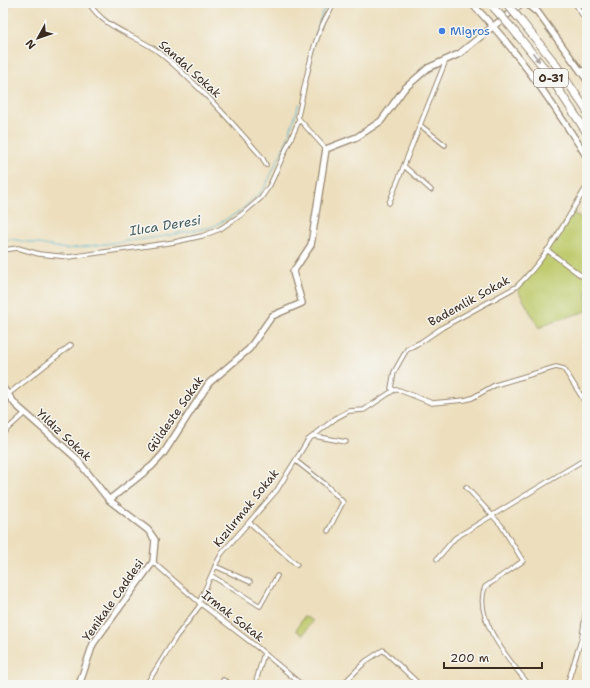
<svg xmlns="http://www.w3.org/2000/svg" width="590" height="688" viewBox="0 0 590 688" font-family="'Shantell Sans',sans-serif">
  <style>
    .green { fill: #bfcb6d; stroke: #7d7a46 }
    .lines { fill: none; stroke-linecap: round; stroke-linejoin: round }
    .stream { stroke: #4db1cc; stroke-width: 1 }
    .street-casing { stroke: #94846e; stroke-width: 5.5 }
    .secondary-casing { stroke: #94846e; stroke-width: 8 }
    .highway-casing { stroke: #94846e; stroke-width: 9 }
    .street { stroke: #fff; stroke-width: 3.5 }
    .secondary { stroke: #fff; stroke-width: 5.5 }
    .highway { stroke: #fff; stroke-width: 7 }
    .highway-bridge-casing { stroke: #94846e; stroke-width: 9; stroke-linecap: butt }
    .highway-bridge { stroke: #fff; stroke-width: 7 }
    .oneway { fill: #a79f9a }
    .shop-dot { fill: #3f7fe0; stroke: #f6f6f2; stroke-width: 1.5 }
    .labels { text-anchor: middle; stroke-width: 3; stroke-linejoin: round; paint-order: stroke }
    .shield { fill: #f6f6f2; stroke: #73675e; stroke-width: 1 }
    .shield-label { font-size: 11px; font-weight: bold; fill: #3b2a1e }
    .shop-label { font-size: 12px; fill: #366cbe; stroke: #f6f6f2; text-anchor: start }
    .street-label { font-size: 12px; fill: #3b2a1e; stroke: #f6f6f2 }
    .water-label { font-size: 13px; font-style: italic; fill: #41595b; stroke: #f6f6f2 }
  </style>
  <rect width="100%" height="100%" fill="#f6f6f2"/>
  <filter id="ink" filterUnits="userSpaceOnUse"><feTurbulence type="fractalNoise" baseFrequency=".025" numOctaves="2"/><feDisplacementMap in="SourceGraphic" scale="8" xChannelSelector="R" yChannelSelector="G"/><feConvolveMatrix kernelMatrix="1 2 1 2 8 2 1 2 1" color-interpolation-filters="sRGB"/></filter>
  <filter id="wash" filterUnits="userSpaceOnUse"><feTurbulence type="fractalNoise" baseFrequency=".012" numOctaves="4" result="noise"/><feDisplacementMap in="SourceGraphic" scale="16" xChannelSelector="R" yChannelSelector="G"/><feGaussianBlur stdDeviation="0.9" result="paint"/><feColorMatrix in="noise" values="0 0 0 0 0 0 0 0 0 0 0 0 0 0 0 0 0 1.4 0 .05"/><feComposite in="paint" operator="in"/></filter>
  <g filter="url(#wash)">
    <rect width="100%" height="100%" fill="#eddfbd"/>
    <path class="green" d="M 571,212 L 587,222 L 587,311 L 551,322 L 539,328 L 516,287 L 538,263 Z
      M 304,616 L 312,621 L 303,635 L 296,630 Z"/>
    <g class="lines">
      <path class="stream" d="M 311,52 L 322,13 L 330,3
        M 3,240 L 11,239 L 66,249 L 159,237 L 212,227 L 239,212 L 264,189 L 286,143 L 299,104"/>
    </g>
  </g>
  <g filter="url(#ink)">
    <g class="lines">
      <g class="street-casing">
        <path id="street" d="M 89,3 C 105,30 137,35 160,53 C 198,84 230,120 262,157 L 266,165
          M 575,3 L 587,23
          M 581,72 L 587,67
          M 299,119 L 326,149
          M 420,125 L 445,145
          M 404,166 L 431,190
          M 389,203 L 446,60
          M 3,250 L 18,248 L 39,254 L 69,257 L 175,242 L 202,236 L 220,229 L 241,215 L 261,198 L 270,185 L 297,125 L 299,119 L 298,116 C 307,78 312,34 335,3
          M 547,250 L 587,280
          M 394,390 L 391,388 L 394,372 L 407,349 L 421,342 L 443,327 L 516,287 C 546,260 566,220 587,186
          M 7,395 L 71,345
          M 3,433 L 25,413
          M 314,436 L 346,442
          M 296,461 L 325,484 L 343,502 L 328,531
          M 466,487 L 501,525 L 523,561 L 485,587 C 472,619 512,663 529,685
          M 250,523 L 297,565
          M 437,559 L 455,538 L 587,458
          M 153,562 L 201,604 L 257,647 L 302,685
          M 215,566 L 250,582
          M 212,576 L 260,606 L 277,576
          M 199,603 L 217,562 L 222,553 L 277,490 L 308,440 L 336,418 L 349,411 L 364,410 L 394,390 L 399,390 L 432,403 L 465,400 L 472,398 L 495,385 L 556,367 L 564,369 L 587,405
          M 223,680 L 232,685
          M 146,685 L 176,637 L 201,604
          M 255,685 L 264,653
          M 342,685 L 366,661 L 383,650 L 420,685
          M 567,685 L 582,637 L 587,603"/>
      </g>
      <g class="secondary-casing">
        <path id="secondary" d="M 471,3 C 517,49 552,103 587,157
          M 526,3 L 534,10
          M 531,3 L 587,80
          M 3,388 L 16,405 L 75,457 L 109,500 L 148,530 L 155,540 L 153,562 L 93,644 L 79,685
          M 109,500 L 152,466 L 163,454 L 209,383 L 249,349 L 272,316 L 302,303 L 293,272 L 311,245 L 326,149 L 357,137 L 381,121 L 404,89 L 428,68 L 459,54 L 522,3"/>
      </g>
      <g class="highway-casing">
        <path id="highway" d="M 522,22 L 554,62 L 587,111
          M 511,27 L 545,69 L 587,133"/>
      </g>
      <use href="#street" class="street"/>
      <use href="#secondary" class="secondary"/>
      <use href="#highway" class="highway"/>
      <g class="highway-bridge-casing">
        <path id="highway-bridge" d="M 506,3 L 522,22
          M 493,7 L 511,27"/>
      </g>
      <use href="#highway-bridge" class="highway-bridge"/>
    </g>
    <defs><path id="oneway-solid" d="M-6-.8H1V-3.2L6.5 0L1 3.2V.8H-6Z"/></defs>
    <use class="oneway" href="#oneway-solid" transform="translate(536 57) rotate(53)"/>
  </g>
  <circle class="shop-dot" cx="442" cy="31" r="4"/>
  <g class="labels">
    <rect class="shield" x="534" y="69" width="34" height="18" rx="3"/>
    <g class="shield-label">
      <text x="551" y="82">O-31</text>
    </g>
    <g class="shop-label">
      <text x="450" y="35">Migros</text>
    </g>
    <g class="street-label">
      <text transform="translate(190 69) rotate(42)" y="4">Sandal Sokak</text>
      <text transform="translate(469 301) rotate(-29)" y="4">Bademlik Sokak</text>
      <text transform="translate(175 414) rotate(-55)" y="4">Güldeste Sokak</text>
      <text transform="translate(64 435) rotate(43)" y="4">Yıldız Sokak</text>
      <text transform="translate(246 508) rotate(-51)" y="4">Kızılırmak Sokak</text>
      <text transform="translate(113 600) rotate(-55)" y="4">Yenikale Caddesi</text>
      <text transform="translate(233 616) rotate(38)" y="4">Irmak Sokak</text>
    </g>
    <g class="water-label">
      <text transform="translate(165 225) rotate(-9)" y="5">Ilıca Deresi</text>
    </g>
  </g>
  <rect width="590" height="688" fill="none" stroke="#f6f6f2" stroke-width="16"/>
  <g transform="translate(38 38) rotate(230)" stroke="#f6f6f2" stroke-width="3" paint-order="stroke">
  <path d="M0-3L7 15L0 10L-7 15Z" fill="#3b2a1e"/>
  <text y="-6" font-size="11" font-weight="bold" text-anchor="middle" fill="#3b2a1e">N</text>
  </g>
  <path d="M444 662v6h98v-6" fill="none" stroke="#3b2a1e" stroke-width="2"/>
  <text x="450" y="662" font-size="12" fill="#3b2a1e" stroke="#f6f6f2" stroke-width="3" paint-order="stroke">200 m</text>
</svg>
